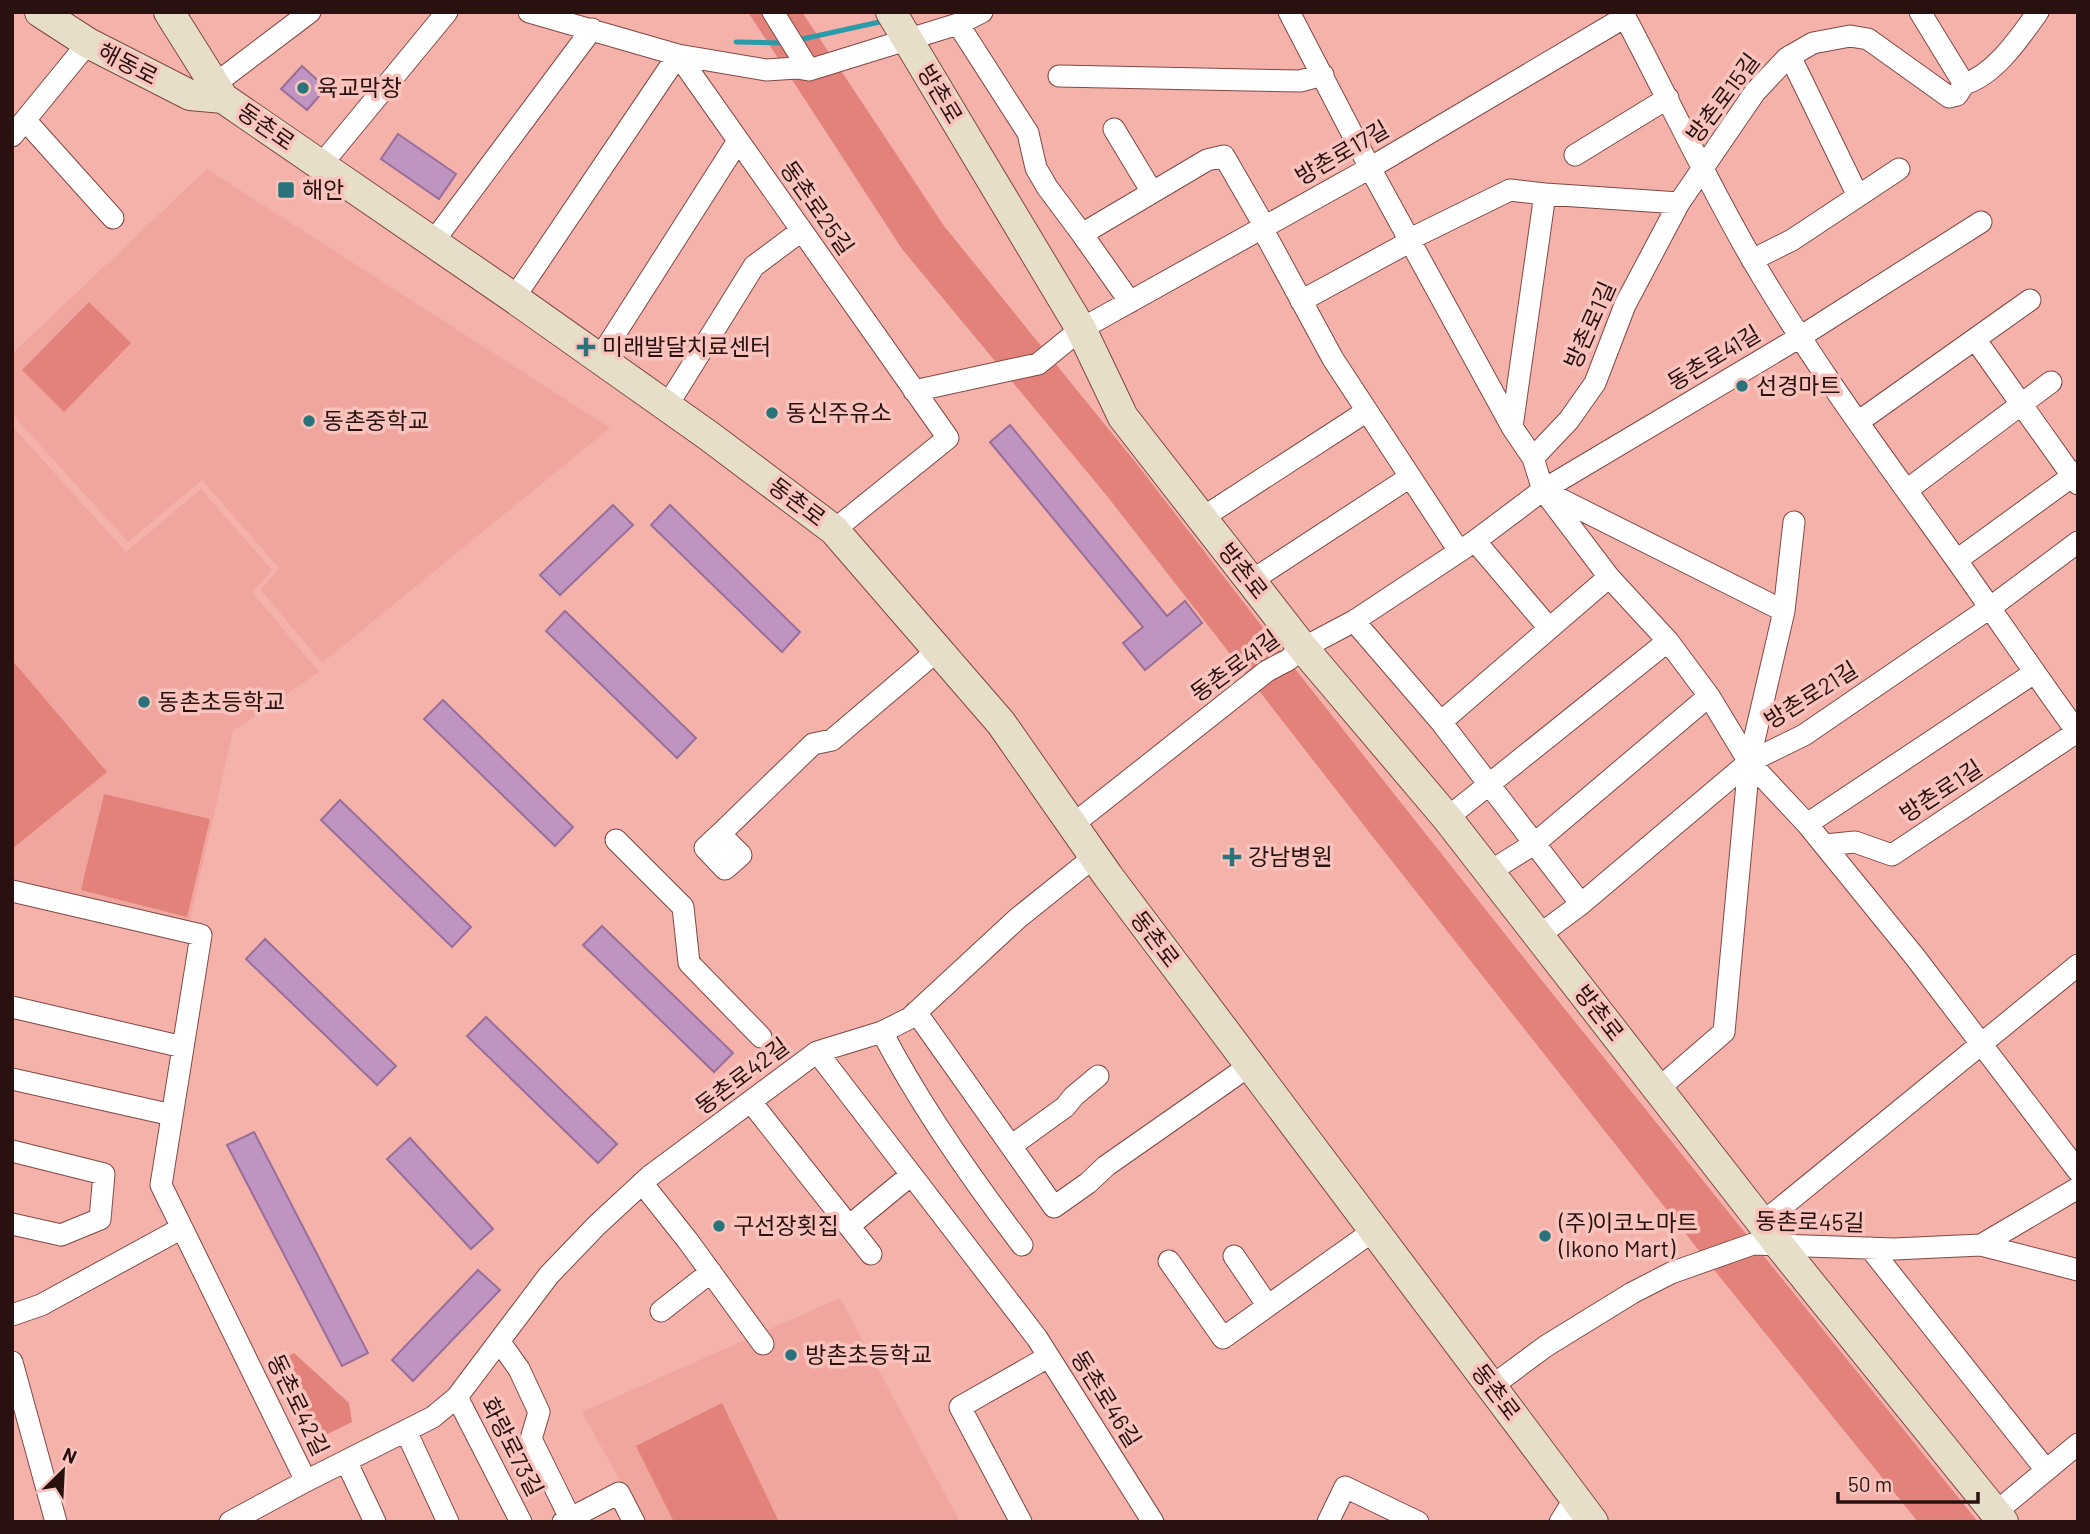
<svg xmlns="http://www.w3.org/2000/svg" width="2090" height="1534" viewBox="0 0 2090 1534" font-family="Barlow,'Noto Sans KR',sans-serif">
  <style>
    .built { fill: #f0a69f }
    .green { fill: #e2827a }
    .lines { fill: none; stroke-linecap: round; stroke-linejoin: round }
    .stream { stroke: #2a9ba8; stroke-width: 5 }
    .building { fill: #bf94c0; stroke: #986f99; stroke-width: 2 }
    .street-casing { stroke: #814843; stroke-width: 23 }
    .secondary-casing { stroke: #814843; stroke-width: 32 }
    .street { stroke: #fff; stroke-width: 21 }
    .secondary { stroke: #e7deca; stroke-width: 30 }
    .poi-dot { fill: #2a737b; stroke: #f9c3bd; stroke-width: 2.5 }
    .labels { text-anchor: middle; stroke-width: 7; stroke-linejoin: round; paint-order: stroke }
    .street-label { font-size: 23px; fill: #28110f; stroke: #f9c3bd }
    .poi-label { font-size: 23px; fill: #28110f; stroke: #f9c3bd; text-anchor: start }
  </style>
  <rect width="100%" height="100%" fill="#f4b2ab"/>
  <path class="built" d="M 207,169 L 610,428 L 322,663 L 261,590 L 279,568 L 202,480 L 128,542 L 12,414 L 12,354 Z
    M 12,426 L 126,552 L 201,489 L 272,570 L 252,592 L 319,672 L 233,731 L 189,924 L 12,880 Z
    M 840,1298 L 960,1522 L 643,1522 L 582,1412 Z"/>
  <path class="green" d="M 748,12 L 802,12 L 944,226 L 1136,463 L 1288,660 L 1539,977 L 1978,1522 L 1918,1522 L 1719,1276 L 1373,837 L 1107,496 L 902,249 Z
    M 89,302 L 131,343 L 64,412 L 22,370 Z
    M 12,660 L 107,772 L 12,849 Z
    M 104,794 L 210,819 L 187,917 L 81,890 Z
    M 294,1353 L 349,1403 L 352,1422 L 311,1442 L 275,1364 Z
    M 722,1403 L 779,1522 L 674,1522 L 636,1446 Z"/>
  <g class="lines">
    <path class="stream" d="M 798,40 L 884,21
      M 736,42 L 785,43"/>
  </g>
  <path class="building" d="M 302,66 L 326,88 L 307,110 L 281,89 Z
    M 398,134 L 456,174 L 439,199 L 381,159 Z
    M 1010,425 L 1167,616 L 1185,601 L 1202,623 L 1145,670 L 1123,643 L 1143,627 L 990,442 Z
    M 613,505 L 633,525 L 560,595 L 540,575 Z
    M 670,505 L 800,632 L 782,652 L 651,525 Z
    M 565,611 L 696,738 L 677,758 L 546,631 Z
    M 443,700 L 573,827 L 555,846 L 424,719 Z
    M 340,800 L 471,927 L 452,947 L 321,820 Z
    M 602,926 L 733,1053 L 714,1072 L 583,945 Z
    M 265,939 L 396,1066 L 377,1085 L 246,959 Z
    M 486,1017 L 617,1144 L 598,1163 L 467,1036 Z
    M 254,1132 L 368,1353 L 342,1366 L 227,1145 Z
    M 410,1138 L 493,1229 L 471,1249 L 387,1159 Z
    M 478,1270 L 500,1290 L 413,1381 L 392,1360 Z"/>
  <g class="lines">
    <g class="street-casing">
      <path id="street" d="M 529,12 L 678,55 L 766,70 L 797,68 L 809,70 L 958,24 L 982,12
        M 773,12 L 809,70
        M 1289,12 L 1370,168 L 1512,427 L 1533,458 L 1543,490 L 1609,577 L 1668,641 L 1709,696 L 1749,762 L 1807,824 L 1915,957 L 2078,1171
        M 1920,12 L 1964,84 C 1995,75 2020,37 2038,12
        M 958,24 L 1028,133 L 1036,168 L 1047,187 L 1082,234
        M 1790,56 L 1858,196
        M 1059,76 L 1300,81 L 1323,75
        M 215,84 L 310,12
        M 25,120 L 113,218
        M 1114,129 L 1152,192
        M 12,136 L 88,43
        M 1575,155 L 1668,98
        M 321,165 L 447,12
        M 1262,228 L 1333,359 L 1459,551
        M 1410,239 L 1510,190 L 1545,194
        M 433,242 L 592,29
        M 1752,260 L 1792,240 L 1899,169
        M 514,298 L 678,55 L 948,438 L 834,530
        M 1301,301 L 1411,241
        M 1130,302 L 1082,234 L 1207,160 L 1224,156 L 1265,227
        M 1975,339 L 2078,484
        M 599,359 L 738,141
        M 914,391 L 1038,364 L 1081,329 L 1370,168 L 1625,17 C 1668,98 1707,182 1753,261 C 1812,362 1882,456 1950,551 C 1993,611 2034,673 2078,733
        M 667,406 L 754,266 L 801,231
        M 1858,422 L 2030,300
        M 1512,427 L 1545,194 L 1679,203
        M 1533,458 L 1569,420 L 1595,383 L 1625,305 L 1679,203 L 1755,92 L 1787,58 L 1813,43 L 1850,36 L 1868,39 L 1949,97 L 1957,95 L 1964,84
        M 1907,490 L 2051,382
        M 1548,493 L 1784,611
        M 1202,518 L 1367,411
        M 1475,541 L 1549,628
        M 1957,560 L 2078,472
        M 1251,581 L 1410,477
        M 1354,621 L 1441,722 L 1581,904
        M 1441,722 L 1609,577
        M 1447,818 L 1668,641
        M 1807,824 L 2034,673
        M 1071,826 L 1267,671 L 1288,660 L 1303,648 L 1354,621 L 1475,541 L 1543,490 L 1800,337 L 1981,222
        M 720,834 L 705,848 L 725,869 L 741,855 L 720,834 L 813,744 L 832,740 L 938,650
        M 616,840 L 683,907 L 689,963 L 761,1037
        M 1825,845 L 1855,842 L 1892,855 L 2077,732
        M 1489,872 L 1534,844 L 1709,696
        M 12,891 L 201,935 L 161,1185 L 306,1481
        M 1538,936 L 1581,904 L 1749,762 L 1804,735 L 1991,607 L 2078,542
        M 12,1007 L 183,1047
        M 916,1012 L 1054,1207 L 1088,1183 L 1106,1166 L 1249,1066
        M 882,1032 C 921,1107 971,1178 1022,1245
        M 817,1052 L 1037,1338 L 1153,1522
        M 12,1079 L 172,1115
        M 1658,1089 L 1724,1032 L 1749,762 L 1784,611 L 1794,522
        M 751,1102 L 871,1254
        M 1011,1146 L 1065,1107 L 1074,1096 L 1098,1076
        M 12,1151 L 104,1174 L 100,1219 L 61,1235 L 12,1224
        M 642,1183 L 688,1241 L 763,1344
        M 1762,1223 L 2078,965
        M 849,1226 L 911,1175
        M 1981,1245 L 2078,1188
        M 1870,1248 L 2046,1470
        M 1234,1256 L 1268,1306
        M 1169,1261 L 1223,1338 L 1373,1231
        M 661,1311 L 711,1272
        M 12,1315 L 41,1305 L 182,1228
        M 499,1341 L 519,1369 L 539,1412 L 531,1439 L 572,1522
        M 12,1362 L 56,1522
        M 1492,1386 L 1546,1346 L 1632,1293 L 1671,1273 L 1753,1244 L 1894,1249 L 1981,1245 L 2078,1270
        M 457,1397 L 521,1522
        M 406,1431 L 448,1522
        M 346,1461 L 375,1522
        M 1996,1512 L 2078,1444
        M 230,1522 L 306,1481 L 433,1417 L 457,1397 L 549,1275 L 597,1225 L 650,1176 L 817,1052 L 882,1032 L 910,1018 L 1018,918 L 1094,857
        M 563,1522 L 619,1493 L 634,1522
        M 1021,1522 L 960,1407 L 1048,1357
        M 1328,1522 L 1345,1487 L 1418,1522
        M 1560,1522 L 1575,1498"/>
    </g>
    <g class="secondary-casing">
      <path id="secondary" d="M 40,12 L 88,43 L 190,95 L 223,98
        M 169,12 L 223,98 L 514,298 L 709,436 L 834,530 L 1001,723 L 1108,876 L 1593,1522
        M 891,12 L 1081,329 L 1123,417 L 1303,648 L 1447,818 L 1780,1246 L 2003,1522"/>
    </g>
    <use href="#street" class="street"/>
    <use href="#secondary" class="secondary"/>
  </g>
  <g class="poi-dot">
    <circle cx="303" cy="88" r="7"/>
    <rect x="277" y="181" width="18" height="18" rx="3.5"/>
    <path d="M582.5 336.5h7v7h7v7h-7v7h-7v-7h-7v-7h7z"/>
    <circle cx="1742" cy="386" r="7"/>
    <circle cx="772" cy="413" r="7"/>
    <circle cx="309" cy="421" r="7"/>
    <circle cx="144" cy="702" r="7"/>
    <path d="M1228.5 846.5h7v7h7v7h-7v7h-7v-7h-7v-7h7z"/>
    <circle cx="719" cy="1226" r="7"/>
    <circle cx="1545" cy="1236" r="7"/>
    <circle cx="791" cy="1355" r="7"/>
  </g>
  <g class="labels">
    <g class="street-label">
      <text transform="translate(128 64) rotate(27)" y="8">해동로</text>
      <text transform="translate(940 94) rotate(59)" y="8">방촌로</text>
      <text transform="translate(1723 98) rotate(-53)" y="8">방촌로15길</text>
      <text transform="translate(266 127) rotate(35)" y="8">동촌로</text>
      <text transform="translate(1342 153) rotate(-30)" y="8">방촌로17길</text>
      <text transform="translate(817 208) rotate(55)" y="8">동촌로25길</text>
      <text transform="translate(1590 325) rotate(-66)" y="8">방촌로1길</text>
      <text transform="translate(1714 358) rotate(-31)" y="8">동촌로41길</text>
      <text transform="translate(797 502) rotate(37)" y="8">동촌로</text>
      <text transform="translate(1243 571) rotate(52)" y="8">방촌로</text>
      <text transform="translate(1235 666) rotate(-36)" y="8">동촌로41길</text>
      <text transform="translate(1811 695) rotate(-32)" y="8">방촌로21길</text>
      <text transform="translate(1941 791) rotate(-33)" y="8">방촌로1길</text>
      <text transform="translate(1155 939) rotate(53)" y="8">동촌로</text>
      <text transform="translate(1599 1013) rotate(52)" y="8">방촌로</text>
      <text transform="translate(742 1076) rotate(-37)" y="8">동촌로42길</text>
      <text transform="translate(1810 1222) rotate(1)" y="8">동촌로45길</text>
      <text transform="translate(1496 1392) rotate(53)" y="8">동촌로</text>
      <text transform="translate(1106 1399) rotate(58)" y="8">동촌로46길</text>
      <text transform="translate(298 1405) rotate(64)" y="8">동촌로42길</text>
      <text transform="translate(512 1447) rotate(63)" y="8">화랑로73길</text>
    </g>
    <g class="poi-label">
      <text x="317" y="96">육교막창</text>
      <text x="302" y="198">해안</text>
      <text x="602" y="355">미래발달치료센터</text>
      <text x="1756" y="394">선경마트</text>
      <text x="786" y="421">동신주유소</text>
      <text x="323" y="429">동촌중학교</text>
      <text x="158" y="710">동촌초등학교</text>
      <text x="1248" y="865">강남병원</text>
      <text x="1559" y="1231">(주)이코노마트<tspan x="1559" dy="26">(Ikono Mart)</tspan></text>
      <text x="733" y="1234">구선장횟집</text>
      <text x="805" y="1363">방촌초등학교</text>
    </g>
  </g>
  <rect width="2090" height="1534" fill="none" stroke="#28110f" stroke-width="28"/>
  <g transform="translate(63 1471) rotate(24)" stroke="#f9c3bd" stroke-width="5" paint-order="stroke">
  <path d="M0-5L12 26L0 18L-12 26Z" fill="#28110f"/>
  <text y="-10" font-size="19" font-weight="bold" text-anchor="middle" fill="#28110f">N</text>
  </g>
  <path d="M1838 1492v10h140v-10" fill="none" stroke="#28110f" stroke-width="3.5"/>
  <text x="1848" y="1492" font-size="21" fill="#28110f" stroke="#f9c3bd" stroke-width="5" paint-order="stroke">50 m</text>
</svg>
